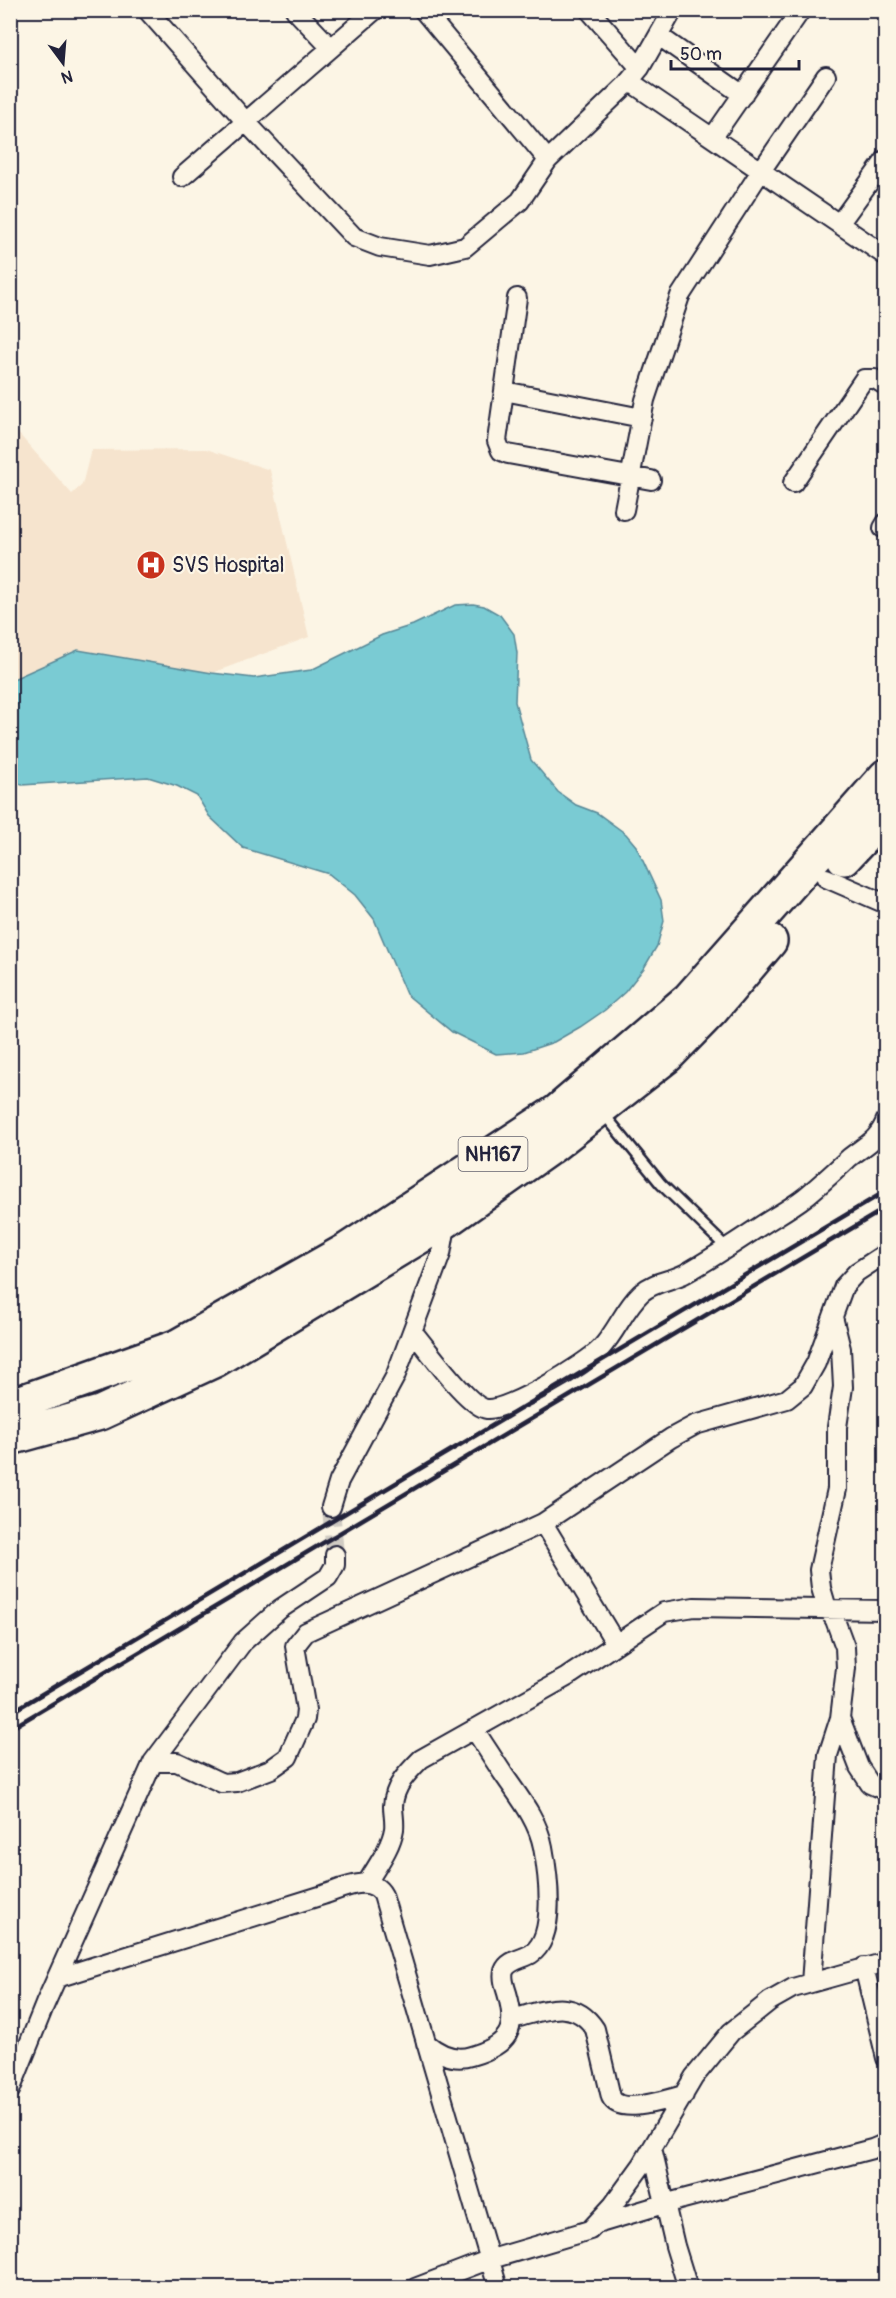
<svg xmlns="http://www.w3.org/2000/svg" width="896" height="2298" viewBox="0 0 896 2298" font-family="Pangolin,sans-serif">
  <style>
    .built { fill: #f6e4ce }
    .water { fill: #7acbd3; stroke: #578796; stroke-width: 1.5 }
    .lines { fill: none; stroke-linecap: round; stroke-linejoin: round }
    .street-tunnel { stroke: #d0cbc3; stroke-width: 18; stroke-dasharray: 18 9; stroke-linecap: butt }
    .lane-casing { stroke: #22223b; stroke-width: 14 }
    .street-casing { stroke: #22223b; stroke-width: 22 }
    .highway-casing { stroke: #22223b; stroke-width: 38 }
    .lane { stroke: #fcf5e5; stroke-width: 9 }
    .street { stroke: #fcf5e5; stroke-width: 18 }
    .highway { stroke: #fcf5e5; stroke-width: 33 }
    .rail { stroke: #22223b; stroke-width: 4.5 }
    .labels { text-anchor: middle; stroke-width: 4.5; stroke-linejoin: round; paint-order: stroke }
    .shield { fill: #fcf5e5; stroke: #63616e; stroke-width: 1.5 }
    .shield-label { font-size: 20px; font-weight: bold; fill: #22223b }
    .poi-label { font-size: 21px; fill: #22223b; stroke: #fcf5e5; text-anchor: start }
  </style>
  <rect width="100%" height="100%" fill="#fcf5e5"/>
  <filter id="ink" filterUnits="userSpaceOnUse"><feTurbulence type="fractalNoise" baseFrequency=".0167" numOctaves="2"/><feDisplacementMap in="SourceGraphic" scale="12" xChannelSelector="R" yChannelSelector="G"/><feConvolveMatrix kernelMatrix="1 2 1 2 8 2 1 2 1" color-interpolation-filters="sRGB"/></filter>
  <g filter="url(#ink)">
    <path class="built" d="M 10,424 L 72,494 L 82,485 L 91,450 L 206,449 L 270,470 L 309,637 L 212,673 L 78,650 L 11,680 Z"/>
    <path class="water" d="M 473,604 L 484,606 L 500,615 L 514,634 L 517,653 L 515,702 L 531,760 L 558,792 L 576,805 L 597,813 L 626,834 L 636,846 L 661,900 L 664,921 L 657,946 L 644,968 L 625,992 L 605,1010 L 580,1027 L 554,1042 L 524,1052 L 496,1054 L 452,1032 L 406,994 L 374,919 L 355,895 L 329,874 L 243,848 L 209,816 L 197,796 L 177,786 L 148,777 L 22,785 L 11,780 L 11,680 L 78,650 L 212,673 L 254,678 L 311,670 L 382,635 L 413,625 L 455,605 Z"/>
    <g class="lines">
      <path class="street-tunnel" d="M 331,1507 L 335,1555"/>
      <g class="lane-casing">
        <path id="lane" d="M 603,1113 L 661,1184 L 727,1248"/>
      </g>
      <g class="street-casing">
        <path id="street" d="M 147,10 L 246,122 L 354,237 L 380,247 L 430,255 L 465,247 L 520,201 L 548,160 L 625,86 L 640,68 L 673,10
          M 295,10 L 331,48
          M 423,10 L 548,160
          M 589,10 L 640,68
          M 659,36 L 743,95
          M 629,81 L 886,256
          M 713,137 L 801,10
          M 182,177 L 375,10
          M 839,224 L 886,159
          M 517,298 L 497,441 L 501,451 L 508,454 L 651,480
          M 504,391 L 642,418
          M 793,483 L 864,379 L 875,379 L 886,386
          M 624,510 L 645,400 L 680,296 L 761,171 L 826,76
          M 883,528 L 886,523
          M 826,878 L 886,904
          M 413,1332 C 427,1348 468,1407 487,1409 C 508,1411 586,1364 601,1348 C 617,1331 624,1309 641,1293 C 654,1281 672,1281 686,1273 C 711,1259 735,1243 759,1227 C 774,1217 791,1208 805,1197 C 820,1185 835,1171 849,1158 C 865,1145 878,1141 886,1120
          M 331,1507 L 339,1481 L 395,1377 L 441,1254 L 447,1220
          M 543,1523 L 616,1644
          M 840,1718 L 859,1767 L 870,1784 L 886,1791
          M 153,1762 L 177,1762 L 222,1783 L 237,1782 L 271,1769 L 288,1757 L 305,1719 L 306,1710 L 295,1646 L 306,1632 L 543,1523 L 671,1438 L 695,1425 L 787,1399 L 803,1386 L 816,1363 L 844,1286 L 857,1272 L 886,1253
          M 367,1883 C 376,1867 391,1848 394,1829 C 395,1822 393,1813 393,1806 C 394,1786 407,1773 421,1759 L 567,1677 L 664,1612 L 694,1607 L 886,1610
          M 864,1967 L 886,2058
          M 57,1978 L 323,1895 C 342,1889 371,1873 383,1895 L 498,2288
          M 811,1983 L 828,1755 L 840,1718 L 846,1668 L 845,1647 L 835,1620 L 826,1605 L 821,1588 L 819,1570 L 837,1489 L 837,1427 L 843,1387 L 841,1349 L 833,1317
          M 512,2019 C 543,2011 574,1996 595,2029 L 611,2097 C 620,2116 667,2099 684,2095
          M 426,2043 C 439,2054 455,2061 471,2056 C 509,2045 518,2030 507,1993 C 505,1987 502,1977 504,1971 C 508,1960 523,1959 531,1954 C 557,1937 548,1874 543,1847 C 538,1820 519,1797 504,1775 C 494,1760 484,1744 474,1729
          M 10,2091 L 45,2004 L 153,1762 L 243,1642 L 280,1609 L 328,1577 L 335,1565 L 335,1555
          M 652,2148 L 675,2246 L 688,2288
          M 597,2224 L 664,2204 L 872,2149 L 886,2143
          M 415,2288 L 488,2260 L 590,2230 L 613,2205 L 642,2165 L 694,2077 L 731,2032 L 770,2001 L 793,1988 L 886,1962"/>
      </g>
      <g class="highway-casing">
        <path id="highway" d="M 844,858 L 886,813
          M 10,1406 L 176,1347 L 347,1250 L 558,1111 L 689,999 L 886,776
          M 10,1438 L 100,1413 L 215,1360 L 447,1220 L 552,1146 L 667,1056 L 711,1011 L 770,941"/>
      </g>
      <use href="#lane" class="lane"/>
      <use href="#street" class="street"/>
      <use href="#highway" class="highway"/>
      <path class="rail" d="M 10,1713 L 886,1191
        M 10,1729 L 886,1208"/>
    </g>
  </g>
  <defs>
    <g id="hospital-disc" transform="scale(1.5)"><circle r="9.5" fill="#c8321e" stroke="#fcf5e5"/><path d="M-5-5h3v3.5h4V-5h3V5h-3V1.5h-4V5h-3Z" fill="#fff"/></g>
  </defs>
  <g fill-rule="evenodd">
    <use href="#hospital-disc" x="151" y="565"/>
  </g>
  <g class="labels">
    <rect class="shield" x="458.5" y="1137" width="69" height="34" rx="4.5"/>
    <g class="shield-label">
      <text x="493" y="1161">NH167</text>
    </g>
    <g class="poi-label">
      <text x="172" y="572">SVS Hospital</text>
    </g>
  </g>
  <rect width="896" height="2298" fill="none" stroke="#fcf5e5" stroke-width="36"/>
  <rect x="18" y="18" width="860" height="2262" fill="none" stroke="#22223b" stroke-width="2" filter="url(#ink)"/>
  <g transform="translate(63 63) rotate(164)" stroke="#fcf5e5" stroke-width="4.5" paint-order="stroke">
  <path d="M0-4.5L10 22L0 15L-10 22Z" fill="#22223b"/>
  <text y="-9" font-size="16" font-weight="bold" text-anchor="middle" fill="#22223b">N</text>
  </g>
  <path d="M671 60v9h128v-9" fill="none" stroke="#22223b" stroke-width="3"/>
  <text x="680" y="60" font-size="18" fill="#22223b" stroke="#fcf5e5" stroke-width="4.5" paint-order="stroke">50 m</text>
</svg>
